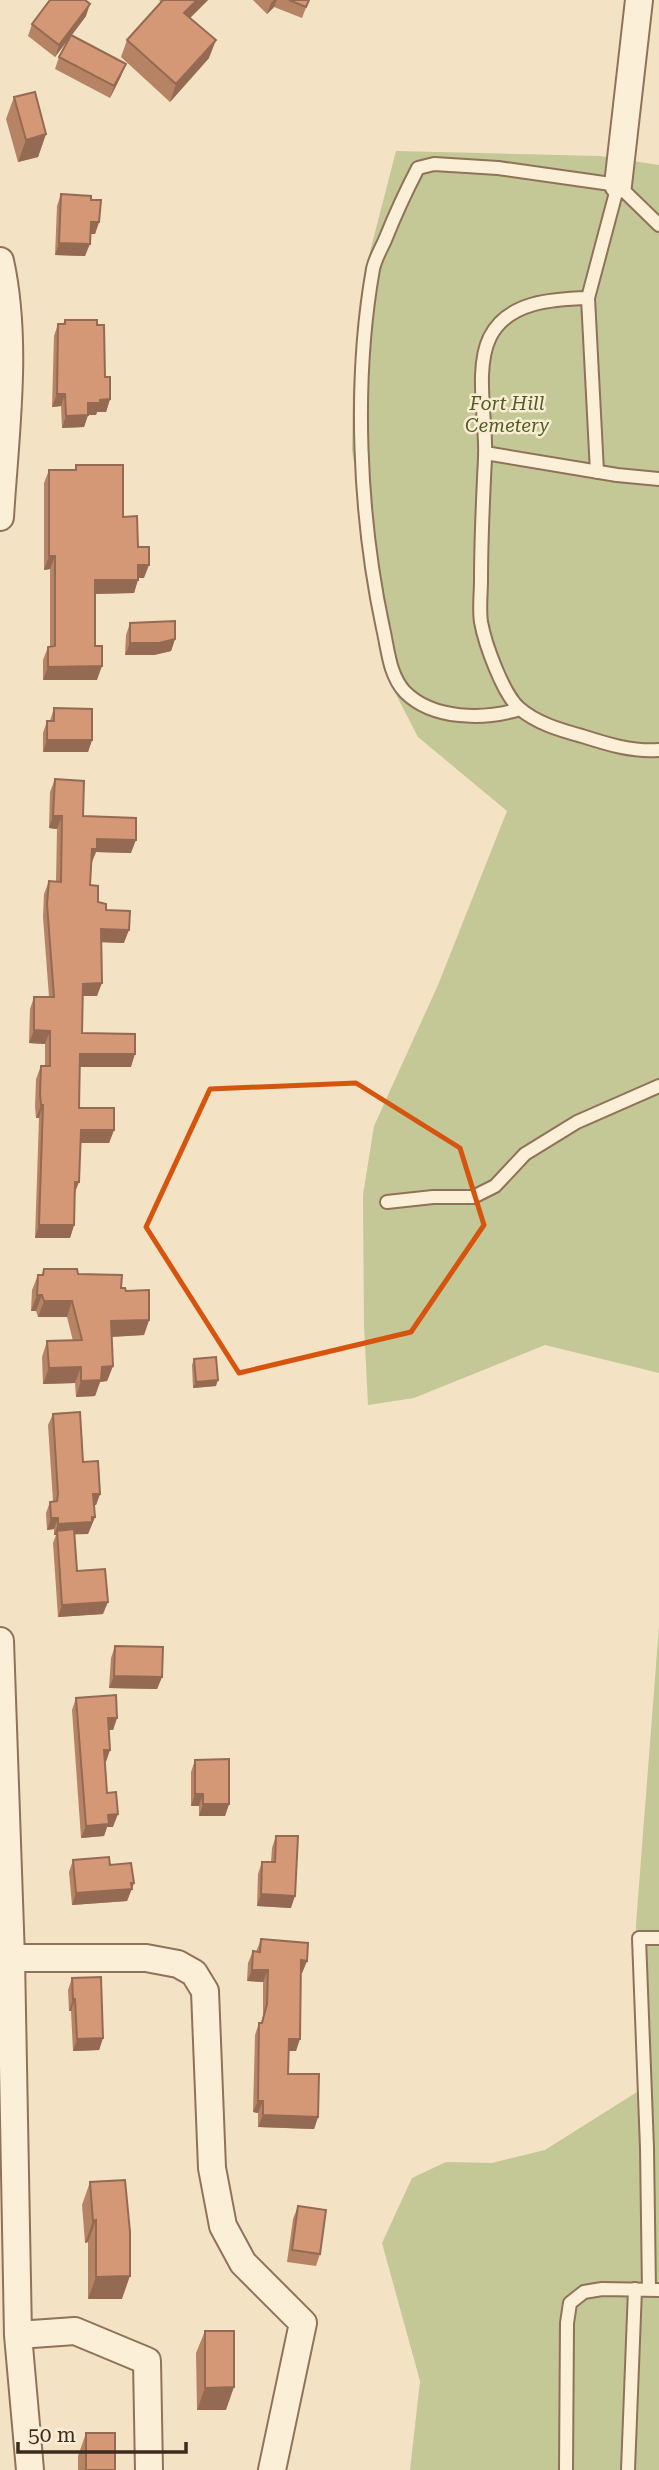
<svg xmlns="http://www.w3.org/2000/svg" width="659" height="2470" viewBox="0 0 659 2470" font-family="'Roboto Serif',serif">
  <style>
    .cemetery { fill: #c4c796 }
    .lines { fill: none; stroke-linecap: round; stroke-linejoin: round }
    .lane-casing { stroke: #907258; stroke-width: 16 }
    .street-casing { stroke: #907258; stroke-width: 30 }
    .lane { stroke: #fcefd8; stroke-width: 12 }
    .street { stroke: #fcefd8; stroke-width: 26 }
    .wall { fill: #b78365 }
    .shaded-wall { fill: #956a53 }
    .building { fill: #d59876; stroke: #956a53; stroke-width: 2 }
    .marked { fill: none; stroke: #d7540e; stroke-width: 5; stroke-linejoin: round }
    .labels { text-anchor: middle; stroke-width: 5; stroke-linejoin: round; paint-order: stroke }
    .park-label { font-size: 19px; font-style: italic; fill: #525d22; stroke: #f9ecd4 }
  </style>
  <rect width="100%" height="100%" fill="#f3e2c4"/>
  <path class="cemetery" d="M 396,151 L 600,156 L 659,165 L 659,1373 L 545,1345 L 414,1398 L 368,1405 L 364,1325 L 363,1195 L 374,1126 L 438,985 L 507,811 L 418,737 L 389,681 L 352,450 L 353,389 L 365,271 Z
    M 659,1627 L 659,2470 L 410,2470 L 420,2381 L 382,2243 L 412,2178 L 446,2162 L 492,2163 L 545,2150 L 637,2092 L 636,1924 Z"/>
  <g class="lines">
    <g class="lane-casing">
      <path id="lane" d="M 588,298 C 554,299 508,301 490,337 C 474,369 487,423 485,458 C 483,498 481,539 481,580 C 481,593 479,609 481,622 C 485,644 503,694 519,708 C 536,723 560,730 582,736 C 607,744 632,752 659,750
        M 485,453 L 617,475 L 659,479
        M 597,472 L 588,298 L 618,185
        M 520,709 C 484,720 433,720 405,692 C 389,675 388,649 383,628 C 359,516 353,382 373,269 C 375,259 381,249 385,240 C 395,215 406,191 418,168 L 434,164 L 498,168 L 618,185 L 659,225
        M 387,1202 L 433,1197 L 473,1197 L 495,1186 L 525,1154 L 577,1122 L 659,1086
        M 649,2290 L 647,2148 L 639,1938 L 659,1938
        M 566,2470 L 567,2323 L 570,2303 L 584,2292 L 602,2289 L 659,2290
        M 628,2470 L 635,2289"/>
    </g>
    <g class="street-casing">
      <path id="street" d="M 618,185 L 639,0
        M 0,261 C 18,342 5,435 0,517
        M 0,1641 L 11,1958 L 18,2335 L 30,2470
        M 11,1958 L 146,1958 L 178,1964 L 194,1973 L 205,1991 L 212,2168 L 223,2226 L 243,2263 L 303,2323 L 272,2470
        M 18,2335 L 75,2331 L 147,2361 L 149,2470"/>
    </g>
    <use href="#lane" class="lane"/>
    <use href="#street" class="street"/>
  </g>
  <path class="wall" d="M 159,0 L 208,0 L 190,18 L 209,58 L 170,102 L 121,57 L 127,40 L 161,2 Z
    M 253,0 L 309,0 L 302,18 L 274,7 L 267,14 Z
    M 86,16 L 72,35 L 121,76 L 110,98 L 55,69 L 59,57 L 69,38 L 55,57 L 28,36 L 32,24 Z
    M 14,97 L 46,134 L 38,157 L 18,162 L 6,119 Z
    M 61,194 L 99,222 L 95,234 L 90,234 L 85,256 L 55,255 L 57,206 Z
    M 65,320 L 97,325 L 105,377 L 110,399 L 106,412 L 97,412 L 96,415 L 88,415 L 84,427 L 62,428 L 61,406 L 52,407 L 54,336 L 58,324 L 63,324 Z
    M 76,465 L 123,517 L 138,547 L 144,578 L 138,578 L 134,593 L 95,594 L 95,646 L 97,680 L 43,680 L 43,660 L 48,647 L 50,646 L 50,569 L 44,570 L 44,483 L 49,470 L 75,470 Z
    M 130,623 L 175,639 L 171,651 L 154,655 L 125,655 L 126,635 Z
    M 54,708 L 92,740 L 88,752 L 43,752 L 43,733 L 47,721 L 50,721 Z
    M 55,779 L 83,816 L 131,853 L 96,852 L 91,862 L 90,885 L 98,902 L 106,910 L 124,943 L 101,942 L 97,996 L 83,996 L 82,1033 L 131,1067 L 80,1067 L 79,1108 L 114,1130 L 109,1143 L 81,1143 L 75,1194 L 74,1225 L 70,1238 L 35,1238 L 39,1118 L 36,1118 L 35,1107 L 36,1079 L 41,1066 L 45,1066 L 45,1044 L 29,1043 L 30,1009 L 34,997 L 49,997 L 43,917 L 44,894 L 49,881 L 56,882 L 57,829 L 49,828 L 50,792 Z
    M 44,1269 L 78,1274 L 121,1288 L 126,1291 L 149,1320 L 144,1335 L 112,1337 L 113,1366 L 107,1381 L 100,1382 L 95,1396 L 76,1397 L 75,1383 L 43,1384 L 42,1357 L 47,1341 L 73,1341 L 67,1317 L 38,1317 L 36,1311 L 31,1311 L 32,1290 L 38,1275 L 42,1275 Z
    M 194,1359 L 216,1386 L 193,1388 L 192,1365 Z
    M 53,1414 L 83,1462 L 100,1494 L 96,1505 L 94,1505 L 95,1517 L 88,1534 L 74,1534 L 77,1571 L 103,1614 L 58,1617 L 53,1543 L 56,1535 L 54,1535 L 54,1529 L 47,1530 L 46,1513 L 50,1502 L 53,1501 L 48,1425 Z
    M 115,1646 L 162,1677 L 157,1689 L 109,1688 L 111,1658 Z
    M 76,1698 L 117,1718 L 113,1730 L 109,1730 L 110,1750 L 105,1762 L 107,1793 L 113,1827 L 107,1827 L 104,1836 L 81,1838 L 72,1710 Z
    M 195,1760 L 229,1804 L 225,1816 L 199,1816 L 199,1806 L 191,1806 L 191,1772 Z
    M 276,1836 L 291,1908 L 257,1906 L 258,1874 L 262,1862 L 271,1862 L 272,1848 Z
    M 73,1860 L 110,1865 L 134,1883 L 127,1901 L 72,1905 L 69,1872 Z
    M 261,1939 L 307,1961 L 302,1973 L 300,1973 L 296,2051 L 289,2051 L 288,2074 L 318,2117 L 314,2129 L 258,2127 L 258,2113 L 253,2112 L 255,2035 L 259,2023 L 261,2023 L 263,2016 L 263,1982 L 247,1981 L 248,1963 L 253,1951 L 256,1952 Z
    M 72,1978 L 103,2038 L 99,2050 L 73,2051 L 71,2011 L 69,2011 L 68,1990 Z
    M 90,2182 L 122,2299 L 88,2299 L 88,2242 L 85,2243 L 82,2205 Z
    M 298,2206 L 320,2254 L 316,2266 L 287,2262 L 293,2219 Z
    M 205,2331 L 226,2410 L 197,2410 L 196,2353 Z
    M 86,2433 L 115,2470 L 78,2470 L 78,2456 Z"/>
  <path class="shaded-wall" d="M 197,0 L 208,0 L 178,30 L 184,13 Z
    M 274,0 L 277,0 L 274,7 L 267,14 L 271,3 Z
    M 90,4 L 86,16 L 55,57 L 59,45 Z
    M 216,40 L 209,58 L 170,102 L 176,84 Z
    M 126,64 L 121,76 L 110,98 L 114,86 Z
    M 46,134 L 38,157 L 18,162 L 26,140 Z
    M 91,222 L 99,222 L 95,234 L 87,234 Z
    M 59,243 L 90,244 L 85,256 L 55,255 Z
    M 57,394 L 65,394 L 61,406 L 52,407 Z
    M 110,399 L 106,412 L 97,412 L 96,415 L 88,415 L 84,427 L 62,428 L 66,416 L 88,403 L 100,400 Z
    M 49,556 L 55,556 L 50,569 L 44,570 Z
    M 138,565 L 149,565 L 144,578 L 133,578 Z
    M 95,580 L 138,580 L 134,593 L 90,594 Z
    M 175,639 L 171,651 L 154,655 L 125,655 L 130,643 Z
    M 102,666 L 97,680 L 43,680 L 48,667 Z
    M 47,740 L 92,740 L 88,752 L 43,752 Z
    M 53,816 L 62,816 L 57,829 L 49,828 Z
    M 97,839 L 136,840 L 131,853 L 96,852 L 92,862 L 88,862 Z
    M 101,929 L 129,930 L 124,943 L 96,942 Z
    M 102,983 L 97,996 L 78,996 L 83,984 Z
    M 34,1030 L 50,1031 L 45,1044 L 29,1043 Z
    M 80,1054 L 135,1054 L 131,1067 L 76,1067 Z
    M 41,1105 L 43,1105 L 39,1118 L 36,1118 Z
    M 81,1130 L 114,1130 L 109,1143 L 76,1143 Z
    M 75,1182 L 79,1182 L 74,1195 Z
    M 39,1225 L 74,1225 L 70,1238 L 35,1238 Z
    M 37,1295 L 42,1295 L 36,1311 L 31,1311 Z
    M 44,1301 L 72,1301 L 67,1317 L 38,1317 Z
    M 149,1320 L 144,1335 L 106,1337 L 111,1321 Z
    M 113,1366 L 107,1381 L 100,1382 L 95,1396 L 76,1397 L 81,1381 L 102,1367 Z
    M 81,1367 L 75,1383 L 43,1384 L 49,1368 Z
    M 218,1380 L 216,1386 L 193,1388 L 196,1382 Z
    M 93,1494 L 100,1494 L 96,1505 L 89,1506 Z
    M 95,1517 L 88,1534 L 58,1535 L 57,1531 L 56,1535 L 54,1535 L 58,1524 Z
    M 51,1518 L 58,1518 L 54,1529 L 47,1530 Z
    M 108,1602 L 103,1614 L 58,1617 L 62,1605 Z
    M 114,1676 L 162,1677 L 157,1689 L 109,1688 Z
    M 108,1718 L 117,1718 L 113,1730 L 104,1730 Z
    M 104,1750 L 110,1750 L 106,1762 L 100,1762 Z
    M 195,1794 L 203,1794 L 199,1806 L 191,1806 Z
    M 203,1804 L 229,1804 L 225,1816 L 199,1816 Z
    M 118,1814 L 113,1827 L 107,1827 L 104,1836 L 81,1838 L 86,1826 L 108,1815 Z
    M 134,1883 L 127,1901 L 72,1905 L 76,1893 Z
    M 261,1894 L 295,1896 L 291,1908 L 257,1906 Z
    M 301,1960 L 307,1961 L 302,1973 L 296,1972 Z
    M 252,1970 L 268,1970 L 263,1982 L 247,1981 Z
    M 73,1999 L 75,1999 L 71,2011 L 69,2011 Z
    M 103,2038 L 99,2050 L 73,2051 L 77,2039 Z
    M 289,2039 L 300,2039 L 296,2051 L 285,2051 Z
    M 258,2101 L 263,2101 L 258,2113 L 253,2112 Z
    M 263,2115 L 318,2117 L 314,2129 L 258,2127 Z
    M 96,2220 L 88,2242 L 85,2243 L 93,2221 Z
    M 130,2276 L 122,2299 L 88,2299 L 96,2277 Z
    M 234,2387 L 226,2410 L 197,2410 L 205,2388 Z"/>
  <path class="building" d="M 50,0 L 85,0 L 90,4 L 59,45 L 32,24 Z
    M 163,0 L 197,0 L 184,13 L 216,40 L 176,84 L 127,40 Z
    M 289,0 L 309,0 L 306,7 Z
    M 71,35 L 126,64 L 114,86 L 59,57 Z
    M 35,92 L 46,134 L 26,140 L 14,97 Z
    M 61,194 L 91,196 L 91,200 L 101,200 L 99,222 L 91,222 L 90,244 L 59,243 Z
    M 65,320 L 97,320 L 97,325 L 104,325 L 105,377 L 110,377 L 110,399 L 100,400 L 100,403 L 88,403 L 88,415 L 66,416 L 65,394 L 57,394 L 58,324 L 65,324 Z
    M 76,465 L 123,465 L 123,517 L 137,516 L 138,547 L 149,547 L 149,565 L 138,565 L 138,580 L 95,580 L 95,646 L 102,646 L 102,666 L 48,667 L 48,647 L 55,646 L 55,556 L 49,556 L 49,470 L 76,470 Z
    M 175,621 L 175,639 L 159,643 L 130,643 L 130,623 Z
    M 54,708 L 92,709 L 92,740 L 47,740 L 47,721 L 54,721 Z
    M 55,779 L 84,781 L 83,816 L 136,818 L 136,840 L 97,839 L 97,849 L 92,849 L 90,885 L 98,886 L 98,902 L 106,904 L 106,910 L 130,911 L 129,930 L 101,929 L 102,983 L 83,984 L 82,1033 L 135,1034 L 135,1054 L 80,1054 L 79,1108 L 114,1108 L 114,1130 L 81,1130 L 79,1182 L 75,1182 L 74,1225 L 39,1225 L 43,1105 L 41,1105 L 40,1094 L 41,1066 L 50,1066 L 50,1031 L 34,1030 L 34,997 L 54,997 L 47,904 L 49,881 L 61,882 L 62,816 L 53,816 Z
    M 44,1269 L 77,1269 L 78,1274 L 122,1275 L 121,1288 L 125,1288 L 126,1291 L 149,1290 L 149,1320 L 111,1321 L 113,1366 L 102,1367 L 101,1380 L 81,1381 L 81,1367 L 49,1368 L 47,1341 L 82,1340 L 72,1301 L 44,1301 L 42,1295 L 37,1295 L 38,1275 L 43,1275 Z
    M 216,1357 L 218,1380 L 196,1382 L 194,1359 Z
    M 80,1412 L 83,1462 L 98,1461 L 100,1494 L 93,1494 L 95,1517 L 92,1517 L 92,1522 L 58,1524 L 58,1518 L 51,1518 L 50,1502 L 57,1501 L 58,1494 L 53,1414 Z
    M 74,1529 L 77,1571 L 105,1569 L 108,1602 L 62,1605 L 57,1531 Z
    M 115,1646 L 163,1647 L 162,1677 L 114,1676 Z
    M 116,1695 L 117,1718 L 108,1718 L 110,1750 L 104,1750 L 107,1793 L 116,1792 L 118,1814 L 108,1815 L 109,1824 L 86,1826 L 76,1698 Z
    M 229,1759 L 229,1804 L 203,1804 L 203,1794 L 195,1794 L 195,1760 Z
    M 276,1836 L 298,1836 L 295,1896 L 261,1894 L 262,1862 L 275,1862 Z
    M 109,1857 L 110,1865 L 131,1863 L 134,1883 L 131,1883 L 132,1889 L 76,1893 L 73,1860 Z
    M 261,1939 L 308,1943 L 307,1961 L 301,1960 L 300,2039 L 289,2039 L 288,2074 L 319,2074 L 318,2117 L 263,2115 L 263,2101 L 258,2101 L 259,2023 L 262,2023 L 267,2004 L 268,1970 L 252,1970 L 253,1951 L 260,1952 Z
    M 101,1977 L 103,2038 L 77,2039 L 75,1999 L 73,1999 L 72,1978 Z
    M 125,2180 L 130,2232 L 130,2276 L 96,2277 L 96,2220 L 93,2221 L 90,2182 Z
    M 298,2206 L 326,2210 L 320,2254 L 292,2250 Z
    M 205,2331 L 234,2331 L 234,2387 L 205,2388 Z
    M 86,2433 L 115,2433 L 115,2470 L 86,2470 Z"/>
  <path class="marked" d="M 356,1083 L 460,1148 L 484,1225 L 411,1332 L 239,1373 L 146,1227 L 210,1089 Z"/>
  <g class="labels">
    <g class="park-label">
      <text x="507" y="410">Fort Hill<tspan x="507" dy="22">Cemetery</tspan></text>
    </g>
  </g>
  <path d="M18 2442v10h168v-10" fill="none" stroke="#3e2b1d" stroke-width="3.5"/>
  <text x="28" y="2442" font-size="21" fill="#3e2b1d" stroke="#f9ecd4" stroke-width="5" paint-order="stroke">50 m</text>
</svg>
